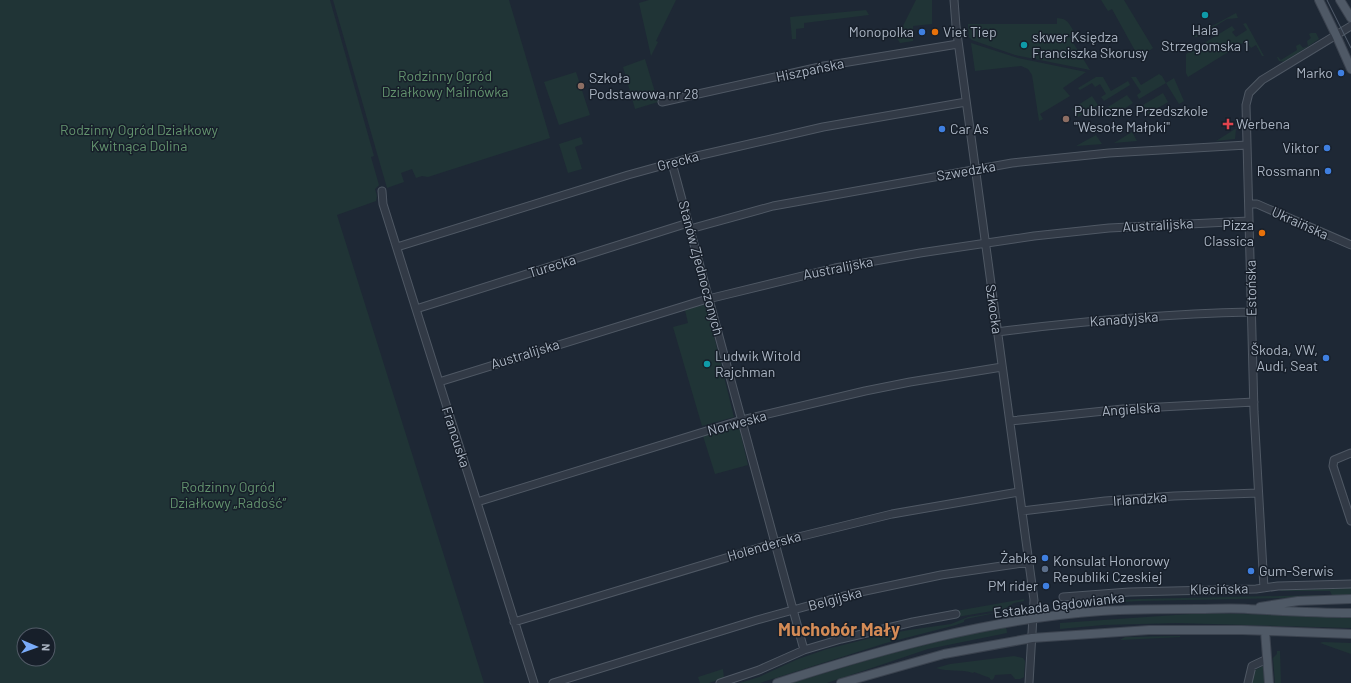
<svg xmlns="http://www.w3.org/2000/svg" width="1351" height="683" viewBox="0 0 1351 683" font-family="Barlow,sans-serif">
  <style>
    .green { fill: #203436; fill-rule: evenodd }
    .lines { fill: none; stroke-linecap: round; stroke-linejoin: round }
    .minor-casing { stroke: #4f5864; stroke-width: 9 }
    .major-casing { stroke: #3b434f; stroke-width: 10 }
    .minor { stroke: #323a46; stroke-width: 7 }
    .major { stroke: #4f5966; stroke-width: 8 }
    .tram { stroke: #535e6d; stroke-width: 1 }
    .culture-dot { fill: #0f9aa8; stroke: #171f2a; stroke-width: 1.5 }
    .shop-dot { fill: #3f7fe0; stroke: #171f2a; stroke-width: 1.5 }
    .food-dot { fill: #e8710a; stroke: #171f2a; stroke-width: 1.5 }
    .education-dot { fill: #8d6e63; stroke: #171f2a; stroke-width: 1.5 }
    .health-dot { fill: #e0444e; stroke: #171f2a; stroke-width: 1.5 }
    .service-dot { fill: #5c6f8a; stroke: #171f2a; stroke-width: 1.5 }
    .labels { text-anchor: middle; stroke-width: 3; stroke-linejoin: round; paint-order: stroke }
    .poi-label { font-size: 14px; fill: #abb5c3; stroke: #171f2a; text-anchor: start }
    .street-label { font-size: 14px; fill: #abb5c3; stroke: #171f2a }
    .park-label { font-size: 14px; fill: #63936e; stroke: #171f2a }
    .district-label { font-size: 18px; font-weight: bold; fill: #d48b56; stroke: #171f2a }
  </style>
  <rect width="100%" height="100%" fill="#1e2835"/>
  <path class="green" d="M 0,0 L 330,0 L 374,156 L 371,157 L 379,185 L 375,189 L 377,196 L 376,201 L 337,215 L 484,683 L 0,683 ZM 24,635 L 48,635 L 48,659 L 24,659 Z
    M 333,0 L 509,0 L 550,138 L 428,177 L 422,176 L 416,178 L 412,169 L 401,173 L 404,182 L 387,188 Z
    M 649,0 L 676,0 L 656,41 L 658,42 L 651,56 L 639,3 Z
    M 916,0 L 932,0 L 932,24 L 913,26 L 913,41 L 900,43 L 897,38 Z
    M 1101,0 L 1124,0 L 1153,48 L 1139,58 L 1112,9 L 1108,11 Z
    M 866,10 L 869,15 L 804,23 L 804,28 L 796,29 L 796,39 L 792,39 L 790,17 Z
    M 1236,13 L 1238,18 L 1227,19 L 1197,37 L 1192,37 Z
    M 1057,18 C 1068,19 1069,23 1074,32 L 1069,36 L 1090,70 L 1015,55 L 972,40 L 969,37 L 968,24 L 1057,24 Z
    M 1246,23 L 1264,56 L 1262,56 L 1256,45 L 1251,48 L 1246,41 L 1188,77 L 1186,73 L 1186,54 L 1232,26 L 1235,30 L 1232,32 L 1236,37 L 1247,30 L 1243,24 Z
    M 1311,33 L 1316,33 L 1319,39 L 1285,62 L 1279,61 L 1277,57 L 1278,57 L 1281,60 L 1297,50 L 1296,46 L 1300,44 L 1303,48 L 1308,46 L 1307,41 L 1311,38 L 1309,34 Z
    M 971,43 L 1018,58 L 1086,72 L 1063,88 L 1070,96 L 1040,114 L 1043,119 L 1039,121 L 1032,75 L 1028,69 L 1021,66 L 975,71 Z
    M 645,59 L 658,102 L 635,109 L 623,67 Z
    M 576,72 L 590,115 L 559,125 L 544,82 Z
    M 1159,74 L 1162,76 L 1166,83 L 1174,78 L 1184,101 L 1179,104 L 1166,83 L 1139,99 L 1137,95 L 1141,92 L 1131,77 L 1136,77 L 1141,85 Z
    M 1096,77 L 1103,77 L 1111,91 L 1128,81 L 1130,85 L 1104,101 L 1101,97 L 1106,94 L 1100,84 L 1095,87 L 1092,83 L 1080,90 L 1078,88 Z
    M 1163,93 L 1168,102 L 1148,114 L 1143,105 Z
    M 1127,95 L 1133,103 L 1113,116 L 1108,107 Z
    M 1092,96 L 1098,105 L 1078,117 L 1072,109 Z
    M 1236,129 L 1235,139 L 1216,141 L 1235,129 Z
    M 1132,132 L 1137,141 L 1114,143 Z
    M 1096,135 L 1102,144 L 1076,146 Z
    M 581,137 L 583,144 L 575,147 L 582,169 L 568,173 L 559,144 Z
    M 706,304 L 734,417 L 702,426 L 673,327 L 688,323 L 685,310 Z
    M 739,427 L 748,465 L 715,474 L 703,436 L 732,428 Z
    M 1351,588 L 1351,596 L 1332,595 L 1330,591 L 1281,591 L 1280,590 Z
    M 1323,595 L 1325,597 L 1139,601 L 1058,606 L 1085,602 L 1138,599 Z
    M 1024,599 L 1024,601 L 1014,603 L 1004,609 L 957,617 L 956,611 Z
    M 1005,611 L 966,619 L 964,620 L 964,622 L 956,625 L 886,643 L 760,683 L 740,683 L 759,677 L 798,659 L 827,649 L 883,635 L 909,630 L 951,624 L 968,617 Z
    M 1204,613 L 1351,617 L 1351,628 L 1177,623 L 1103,625 L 1060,629 L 1060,623 Z
    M 1006,626 L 1007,633 L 928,649 L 827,683 L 792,683 L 918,645 Z
    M 1180,636 L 1180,637 L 1120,640 L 1125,637 Z
    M 1323,642 L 1351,643 L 1351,654 L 1320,643 Z
    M 1277,651 L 1280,651 L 1281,683 L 1275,683 L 1273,658 L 1277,654 Z
    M 1014,656 L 1023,658 L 1025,661 L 1024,677 L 1020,679 L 1015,679 L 1011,674 L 995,675 L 994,678 L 992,680 L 990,679 L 990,678 L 974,672 L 973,673 C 961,669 948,672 936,668 L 950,664 Z
    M 1263,666 L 1265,683 L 1252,683 L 1255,670 Z
    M 723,669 L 724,678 L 709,683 L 700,683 L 698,677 Z"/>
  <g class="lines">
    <g class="minor-casing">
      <path id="minor" d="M 954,0 L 956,26 L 1034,600 L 1029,683
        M 662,102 L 824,66 L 958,44
        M 672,163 L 804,650
        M 382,191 L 383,204 L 404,271 L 534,683
        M 1249,204 L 1257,204 L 1351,245
        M 690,229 L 773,206 L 1012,163 L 1109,153 L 1247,145
        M 397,247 L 628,175 L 697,156 L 823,127 L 966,102
        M 416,309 L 688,223
        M 997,332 C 1082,321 1166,314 1251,312
        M 439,382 L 704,300 L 835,268 L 920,253 L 1034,236 L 1109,228 L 1249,221
        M 1010,421 L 1123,409 L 1254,402
        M 1351,453 L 1334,460 L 1333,466 L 1351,521
        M 477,502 L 742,420 L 865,391 L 910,382 L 1002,367
        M 1022,511 L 1105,501 L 1174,496 L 1258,493
        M 1264,588 L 1254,412 L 1246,105 L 1249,93 L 1262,80 L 1351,26
        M 1063,597 L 1129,592 L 1256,589 L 1278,586 L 1351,584
        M 514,622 L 782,541 L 892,514 L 1019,492
        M 553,683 L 757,620 L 851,594 L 941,575 L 1029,562
        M 720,683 L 759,670 L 804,650 L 841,639 L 913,622 L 956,614
        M 1248,683 L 1252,666 L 1267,659"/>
    </g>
    <g class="major-casing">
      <path id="major" d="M 1319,0 L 1336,35 L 1351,69
        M 1340,0 L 1351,18
        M 1260,607 L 1298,601 L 1351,599
        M 1265,631 L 1269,683
        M 777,683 C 883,649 989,619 1101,611 C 1133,609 1165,609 1197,609 C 1214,609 1231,608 1248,609 C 1283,611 1317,613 1351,613
        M 841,683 L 944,654 L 1032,638 L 1149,630 L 1242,630 L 1351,634"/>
    </g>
    <use href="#minor" class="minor"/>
    <use href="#major" class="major"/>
    <path class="tram" d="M 1327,0 L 1351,48"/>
  </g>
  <g class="culture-dot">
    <circle cx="1205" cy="15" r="4"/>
    <circle cx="1024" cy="45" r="4"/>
    <circle cx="707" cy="364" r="4"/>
  </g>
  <g class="shop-dot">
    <circle cx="922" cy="32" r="4"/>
    <circle cx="1341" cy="73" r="4"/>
    <circle cx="942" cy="129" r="4"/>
    <circle cx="1327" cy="148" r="4"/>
    <circle cx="1328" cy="171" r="4"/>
    <circle cx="1326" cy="358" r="4"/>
    <circle cx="1045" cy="558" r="4"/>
    <circle cx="1251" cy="571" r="4"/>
    <circle cx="1046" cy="586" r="4"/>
  </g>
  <g class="food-dot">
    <circle cx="935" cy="32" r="4"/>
    <circle cx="1262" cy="233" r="4"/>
  </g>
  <g class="education-dot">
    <circle cx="581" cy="86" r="4"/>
    <circle cx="1066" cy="119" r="4"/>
  </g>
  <path class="health-dot" d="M1226 118h4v4h4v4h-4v4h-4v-4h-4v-4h4z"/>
  <circle class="service-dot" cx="1045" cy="569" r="4"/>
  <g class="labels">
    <g class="poi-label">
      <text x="1205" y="35" text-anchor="middle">Hala<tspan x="1205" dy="16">Strzegomska 1</tspan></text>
      <text x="914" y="37" text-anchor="end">Monopolka</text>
      <text x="943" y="37">Viet Tiep</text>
      <text x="1032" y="42">skwer Księdza<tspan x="1032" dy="16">Franciszka Skorusy</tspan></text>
      <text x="1333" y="78" text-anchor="end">Marko</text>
      <text x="589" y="83">Szkoła<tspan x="589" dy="16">Podstawowa nr 28</tspan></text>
      <text x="1074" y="116">Publiczne Przedszkole<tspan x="1074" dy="16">"Wesołe Małpki"</tspan></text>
      <text x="1236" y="129">Werbena</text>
      <text x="950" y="134">Car As</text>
      <text x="1319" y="153" text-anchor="end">Viktor</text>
      <text x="1320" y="176" text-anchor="end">Rossmann</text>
      <text x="1254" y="230" text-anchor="end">Pizza<tspan x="1254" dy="16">Classica</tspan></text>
      <text x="1318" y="355" text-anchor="end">Škoda, VW,<tspan x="1318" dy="16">Audi, Seat</tspan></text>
      <text x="715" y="361">Ludwik Witold<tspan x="715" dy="16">Rajchman</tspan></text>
      <text x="1037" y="563" text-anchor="end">Żabka</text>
      <text x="1053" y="566">Konsulat Honorowy<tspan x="1053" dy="16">Republiki Czeskiej</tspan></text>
      <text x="1259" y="576">Gum-Serwis</text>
      <text x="1038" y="591" text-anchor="end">PM rider</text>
    </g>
    <g class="street-label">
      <text transform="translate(810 70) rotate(-12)" y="5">Hiszpańska</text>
      <text transform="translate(678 161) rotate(-15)" y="5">Grecka</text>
      <text transform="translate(966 171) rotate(-10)" y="5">Szwedzka</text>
      <text transform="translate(1300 223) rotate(24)" y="5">Ukraińska</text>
      <text transform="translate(1158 225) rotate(-3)" y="5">Australijska</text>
      <text transform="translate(552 266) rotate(-17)" y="5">Turecka</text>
      <text transform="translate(701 268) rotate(75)" y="5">Stanów Zjednoczonych</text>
      <text transform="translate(838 268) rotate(-11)" y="5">Australijska</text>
      <text transform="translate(1251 288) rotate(-91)" y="5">Estońska</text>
      <text transform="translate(994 309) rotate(82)" y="5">Szkocka</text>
      <text transform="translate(1124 319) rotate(-4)" y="5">Kanadyjska</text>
      <text transform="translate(525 354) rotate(-17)" y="5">Australijska</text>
      <text transform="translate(1131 409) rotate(-4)" y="5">Angielska</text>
      <text transform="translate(737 423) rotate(-15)" y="5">Norweska</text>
      <text transform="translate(456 437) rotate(72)" y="5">Francuska</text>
      <text transform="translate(1140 499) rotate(-4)" y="5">Irlandzka</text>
      <text transform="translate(764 546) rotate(-16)" y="5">Holenderska</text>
      <text transform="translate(1219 589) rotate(-1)" y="5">Klecińska</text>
      <text transform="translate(835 599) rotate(-15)" y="5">Belgijska</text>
      <text transform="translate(1059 605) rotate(-7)" y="5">Estakada Gądowianka</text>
    </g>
    <g class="park-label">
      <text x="445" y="81">Rodzinny Ogród<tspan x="445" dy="16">Działkowy Malinówka</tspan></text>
      <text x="139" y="135">Rodzinny Ogród Działkowy<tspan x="139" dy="16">Kwitnąca Dolina</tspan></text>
      <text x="228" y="492">Rodzinny Ogród<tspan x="228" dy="16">Działkowy „Radość”</tspan></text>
    </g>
    <g class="district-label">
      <text x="839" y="636">Muchobór Mały</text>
    </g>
  </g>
  <g transform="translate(36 647) rotate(92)"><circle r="19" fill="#171f2a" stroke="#525b67"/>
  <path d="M0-3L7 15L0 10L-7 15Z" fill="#7aacf9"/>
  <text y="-6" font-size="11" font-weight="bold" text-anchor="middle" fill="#abb5c3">N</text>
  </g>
</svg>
